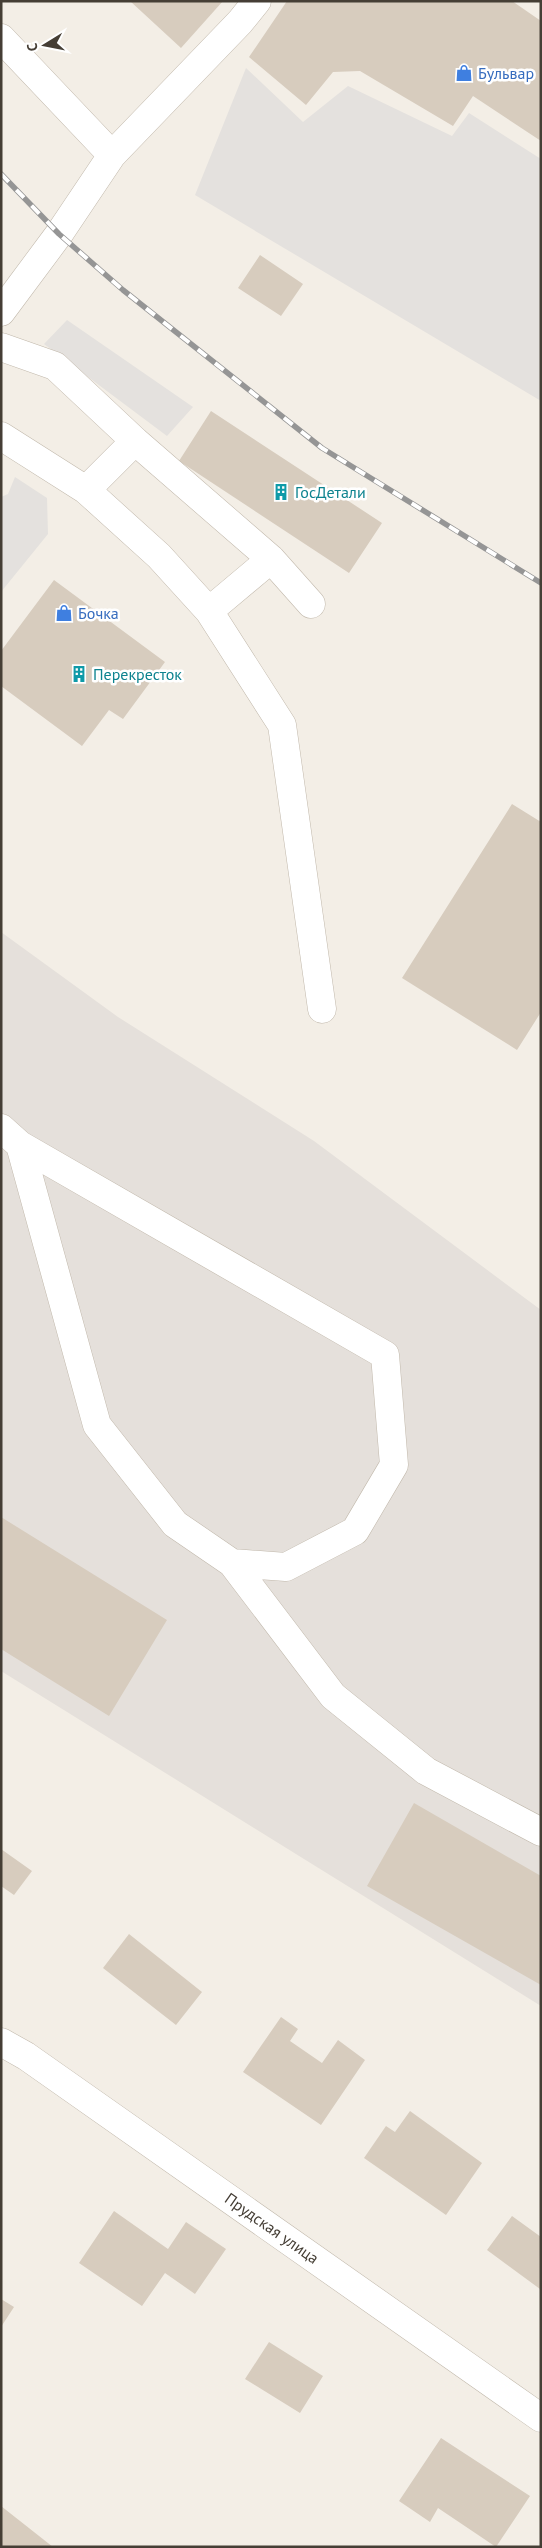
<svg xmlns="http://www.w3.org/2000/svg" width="542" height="2548" viewBox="0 0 542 2548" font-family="'PT Sans',sans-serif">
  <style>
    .industrial { fill: #e5e0db }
    .parking { fill: #e4e1de }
    .building { fill: #d7ccbe }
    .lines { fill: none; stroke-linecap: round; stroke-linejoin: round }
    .minor-casing { stroke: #c1b8ab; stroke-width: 29 }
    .minor { stroke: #fff; stroke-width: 28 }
    .rail-casing { stroke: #959595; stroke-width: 5.5 }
    .rail { stroke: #fff; stroke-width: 4; stroke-dasharray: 11; stroke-linecap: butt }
    .labels { text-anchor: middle; stroke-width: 5; stroke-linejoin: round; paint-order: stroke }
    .shop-label { font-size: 16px; fill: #366cbe; stroke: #fff; text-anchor: start }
    .culture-label { font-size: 16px; fill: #0d838f; stroke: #fff; text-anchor: start }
    .street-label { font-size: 16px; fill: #453e35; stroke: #fff }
  </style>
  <rect width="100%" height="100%" fill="#f3eee6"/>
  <path class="industrial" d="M 1,932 L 118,1017 L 314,1141 L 541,1310 L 541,2006 L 1,1671 Z"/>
  <path class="parking" d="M 246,68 L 303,122 L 348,86 L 452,136 L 469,113 L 541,159 L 541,401 L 195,195 Z
    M 67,320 L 193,407 L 167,436 L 44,344 Z
    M 15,477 L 47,498 L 48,534 L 1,592 L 1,497 L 8,494 Z"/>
  <path class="building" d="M 130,1 L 223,1 L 181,48 Z
    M 287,1 L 512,1 L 541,21 L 541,141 L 473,96 L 453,126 L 360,71 L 333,72 L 306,105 L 249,57 Z
    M 260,255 L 303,284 L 281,316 L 238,288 Z
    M 211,411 L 382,523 L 349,573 L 179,461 Z
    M 54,580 L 165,662 L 123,719 L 109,710 L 82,746 L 1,686 L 1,651 Z
    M 512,804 L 541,822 L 541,1012 L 517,1050 L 402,978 Z
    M 1,1517 L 167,1620 L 109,1716 L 1,1649 Z
    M 414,1803 L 541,1876 L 541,1985 L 367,1886 Z
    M 1,1849 L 32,1871 L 14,1895 L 1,1886 Z
    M 129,1934 L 202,1992 L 176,2025 L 103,1968 Z
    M 281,2017 L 298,2029 L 290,2041 L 322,2063 L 338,2040 L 365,2060 L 321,2125 L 243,2072 Z
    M 410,2111 L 482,2163 L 446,2215 L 364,2158 L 386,2126 L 395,2132 Z
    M 114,2211 L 168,2249 L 186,2222 L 226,2249 L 195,2294 L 165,2273 L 142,2306 L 79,2263 Z
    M 512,2216 L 541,2237 L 540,2289 L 487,2250 Z
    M 1,2299 L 14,2307 L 1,2327 Z
    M 269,2342 L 323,2376 L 300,2413 L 245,2379 Z
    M 441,2438 L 530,2496 L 496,2547 L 438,2508 L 430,2522 L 399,2501 Z
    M 1,2506 L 53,2547 L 1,2547 Z"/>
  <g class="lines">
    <g class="minor-casing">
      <path id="minor" d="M 1,38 L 112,155
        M 1,312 L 59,234 L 112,155 L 240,22 L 257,1
        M 1,347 L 55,366 L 135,441 L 271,559 L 311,604
        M 1,436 L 86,490 L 159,556 L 209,611 L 282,725 L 322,1009
        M 86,490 L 135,441
        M 209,611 L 271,559
        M 1,1128 L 20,1145 L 385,1355 L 394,1465 L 355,1531 L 286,1567 L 232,1563 L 175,1524 L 97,1425 L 20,1145
        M 232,1563 L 333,1696 L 426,1771 L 541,1832
        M 1,2042 L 26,2056 L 541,2418"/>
    </g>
    <use href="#minor" class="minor"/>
    <g class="rail-casing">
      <path id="rail" d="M 1,174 L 59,234 L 123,290 L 322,448 L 541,583"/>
    </g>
    <use href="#rail" class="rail"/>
  </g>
  <defs>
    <g id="shop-bare" transform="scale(1.35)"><path d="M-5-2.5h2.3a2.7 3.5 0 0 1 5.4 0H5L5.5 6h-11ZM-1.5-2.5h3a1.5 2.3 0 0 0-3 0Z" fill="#3f7fe0" stroke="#fff" stroke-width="2.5" paint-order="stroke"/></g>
    <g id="building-bare" transform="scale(1.35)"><path d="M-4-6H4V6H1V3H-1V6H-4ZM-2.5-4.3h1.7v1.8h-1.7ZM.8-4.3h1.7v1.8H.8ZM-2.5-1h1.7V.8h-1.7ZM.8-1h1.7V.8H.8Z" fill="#0f9aa8" stroke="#fff" stroke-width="2.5" paint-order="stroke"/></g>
  </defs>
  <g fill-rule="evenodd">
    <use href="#shop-bare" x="464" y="73"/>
    <use href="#building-bare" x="281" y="492"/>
    <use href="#shop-bare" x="64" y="613"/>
    <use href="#building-bare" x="79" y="674"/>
  </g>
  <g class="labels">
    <g class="shop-label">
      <text x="478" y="79">Бульвар</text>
      <text x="78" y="619">Бочка</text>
    </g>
    <g class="culture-label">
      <text x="295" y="498">ГосДетали</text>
      <text x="93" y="680">Перекресток</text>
    </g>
    <g class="street-label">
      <text transform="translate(272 2228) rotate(35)" y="6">Прудская улица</text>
    </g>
  </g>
  <rect width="542" height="2548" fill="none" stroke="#453e35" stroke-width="5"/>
  <g transform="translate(45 45) rotate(260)" stroke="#ffffff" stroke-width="4" paint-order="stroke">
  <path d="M0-4L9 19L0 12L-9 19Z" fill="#453e35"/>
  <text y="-8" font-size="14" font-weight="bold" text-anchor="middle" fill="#453e35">С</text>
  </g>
</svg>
